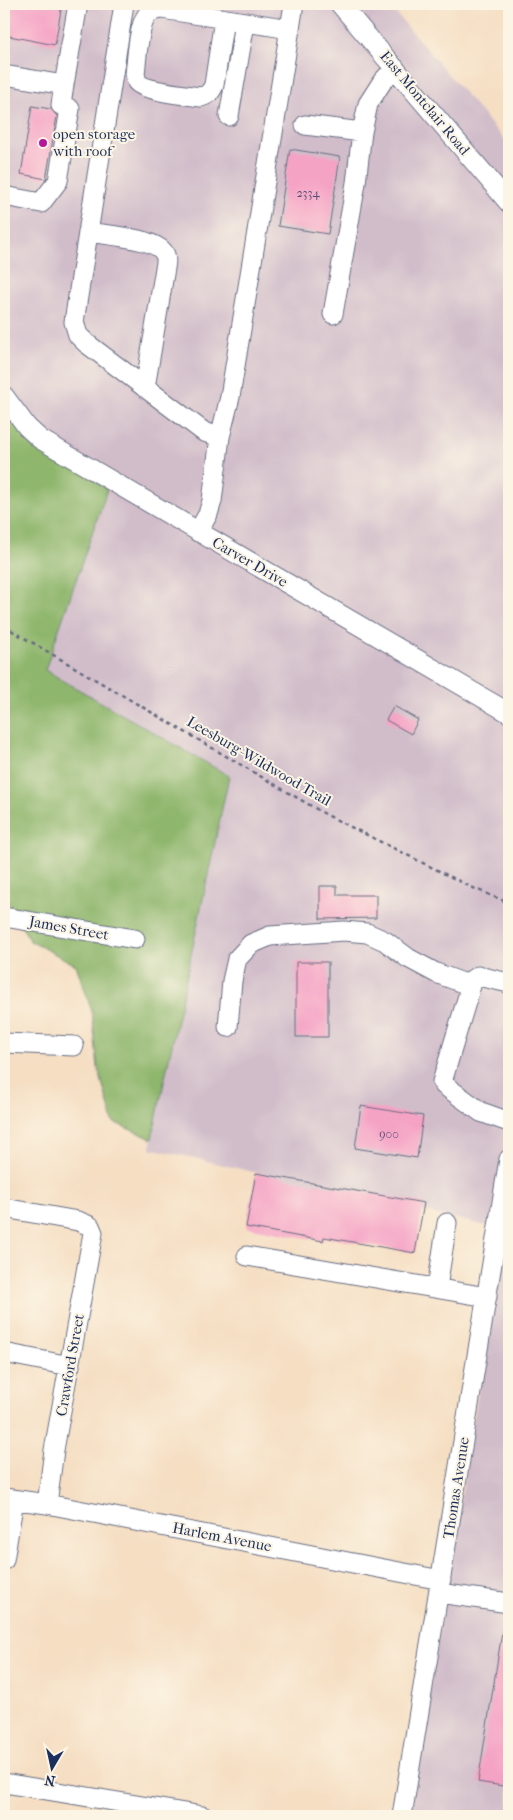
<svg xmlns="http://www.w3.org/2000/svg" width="513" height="1820" viewBox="0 0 513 1820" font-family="'IM FELL French Canon',serif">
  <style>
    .industrial { fill: #d1bdca }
    .forest { fill: #8eb66c; stroke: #547265 }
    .building { fill: #f5a3c5 }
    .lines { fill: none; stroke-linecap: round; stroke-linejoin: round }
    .minor-casing { stroke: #676c81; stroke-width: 21 }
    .path { stroke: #676c81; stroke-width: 2.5; stroke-dasharray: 4 4; stroke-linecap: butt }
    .minor { stroke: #fff; stroke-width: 19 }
    .poi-dot { fill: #b5179e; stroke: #fcf5e5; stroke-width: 2 }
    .labels { text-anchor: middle; stroke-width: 4; stroke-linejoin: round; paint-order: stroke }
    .number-label { font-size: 12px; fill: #524c78 }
    .street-label { font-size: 15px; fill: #1b2f5e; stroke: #fcf5e5 }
    .poi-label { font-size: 15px; fill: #1b2f5e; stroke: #fcf5e5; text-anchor: start }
  </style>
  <rect width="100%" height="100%" fill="#fcf5e5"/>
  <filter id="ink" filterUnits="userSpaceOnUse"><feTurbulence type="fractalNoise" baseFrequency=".02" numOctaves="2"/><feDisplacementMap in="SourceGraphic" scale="10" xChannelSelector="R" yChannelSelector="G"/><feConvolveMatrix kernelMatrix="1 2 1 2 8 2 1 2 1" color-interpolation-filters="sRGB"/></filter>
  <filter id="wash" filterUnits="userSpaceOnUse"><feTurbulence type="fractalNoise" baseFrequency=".0096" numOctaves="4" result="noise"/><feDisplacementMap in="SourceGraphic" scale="20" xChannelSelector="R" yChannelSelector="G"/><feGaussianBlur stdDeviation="1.12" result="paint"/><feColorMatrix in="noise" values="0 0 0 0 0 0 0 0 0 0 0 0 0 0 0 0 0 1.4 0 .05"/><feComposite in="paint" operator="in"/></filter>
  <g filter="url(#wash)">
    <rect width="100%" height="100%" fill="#f5dec2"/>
    <path class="industrial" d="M 4,4 L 388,4 L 509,145 L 509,1115 L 491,1227 L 150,1148 L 229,776 L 44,670 L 106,490 L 26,422 L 4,383 Z
      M 509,1202 L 509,1816 L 409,1816 Z"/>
    <path class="forest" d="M 4,383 L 26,422 L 107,490 L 45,670 L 229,776 L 152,1139 L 113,1122 L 98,1068 L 92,1012 L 76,965 L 30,941 L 4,895 Z"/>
    <g id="blocks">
      <path class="building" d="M 4,4 L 62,4 L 55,45 L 4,35 Z
        M 32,106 L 51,109 L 57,116 L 46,179 L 21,174 Z
        M 290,149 L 340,157 L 328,234 L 278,226 Z
        M 394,706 L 418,720 L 411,734 L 386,720 Z
        M 320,886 L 337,886 L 337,895 L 376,895 L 376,918 L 320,919 Z
        M 296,962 L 328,962 L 328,1037 L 296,1037 Z
        M 361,1106 L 423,1116 L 417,1158 L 355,1148 Z
        M 256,1173 L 424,1203 L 415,1253 L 324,1237 L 323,1241 L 246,1227 Z
        M 503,1626 L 509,1626 L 509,1787 L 478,1782 Z"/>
    </g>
  </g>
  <g filter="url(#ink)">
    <use href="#blocks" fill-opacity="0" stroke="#676c81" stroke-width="1"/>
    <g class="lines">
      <g class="minor-casing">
        <path id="minor" d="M 124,4 L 74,322 L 78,335 L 86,343 L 204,432 L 220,437
          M 340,4 L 509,203
          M 224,19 L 214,85 C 211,92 208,95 201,97 C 188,95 144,91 137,82 C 136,80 136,76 135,74 C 137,59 138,27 147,15 C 151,10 156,10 162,9 L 290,29
          M 4,75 L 64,85 L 61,105 L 70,109 L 58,181 L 41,203 L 4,196
          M 64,85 L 78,4
          M 229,116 L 245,23
          M 305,125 L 362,132
          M 88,232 C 105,235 156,238 164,253 C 167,257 166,263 165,268 L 145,388
          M 333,314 L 356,183 L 362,132 L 368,104 L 382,82 L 395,68
          M 4,396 L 27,427 L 40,439 L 509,713
          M 198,532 L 208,514 L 212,501 L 220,437 L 230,397 L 294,4
          M 4,917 L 135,939
          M 509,983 L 478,976 L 473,979 L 442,1082 L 444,1085 L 481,1112 L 509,1122
          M 228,1027 L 232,981 L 237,959 L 251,944 L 270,936 L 344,931 L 367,933 L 385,941 L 408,958 L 436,973 L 471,986
          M 4,1043 L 74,1046
          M 4,1208 L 78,1221 L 90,1226 L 93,1233 L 54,1450 L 47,1504
          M 247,1256 L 487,1297
          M 437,1288 L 447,1223
          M 4,1353 L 70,1366
          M 4,1498 L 47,1504 L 441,1580
          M 4,1560 L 14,1500
          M 439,1593 L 509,1603
          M 4,1783 L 203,1816
          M 402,1816 L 509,1159"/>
      </g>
      <path class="path" d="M 4,626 L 325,814 L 471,887 L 509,903"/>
      <use href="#minor" class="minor"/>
    </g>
  </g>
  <circle class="poi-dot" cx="43" cy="143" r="5"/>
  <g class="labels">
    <g class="number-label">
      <text x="308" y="197">2334</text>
      <text x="389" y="1138">900</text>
    </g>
    <g class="street-label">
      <text transform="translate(425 103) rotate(50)" y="5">East Montclair Road</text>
      <text transform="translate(250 562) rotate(30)" y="5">Carver Drive</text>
      <text transform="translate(259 761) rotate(30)" y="5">Leesburg-Wildwood Trail</text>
      <text transform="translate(69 928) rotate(10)" y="5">James Street</text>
      <text transform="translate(70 1365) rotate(-80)" y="5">Crawford Street</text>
      <text transform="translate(456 1488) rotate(-81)" y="5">Thomas Avenue</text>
      <text transform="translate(222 1537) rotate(11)" y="5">Harlem Avenue</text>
    </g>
    <g class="poi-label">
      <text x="53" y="139">open storage<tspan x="53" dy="17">with roof</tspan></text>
    </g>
  </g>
  <rect width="513" height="1820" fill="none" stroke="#fcf5e5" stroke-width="20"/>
  <g transform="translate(52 1768) rotate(189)" stroke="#fcf5e5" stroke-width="4" paint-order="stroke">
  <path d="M0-4L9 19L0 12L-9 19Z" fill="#1b2f5e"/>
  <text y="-8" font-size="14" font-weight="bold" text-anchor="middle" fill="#1b2f5e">N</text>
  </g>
</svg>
